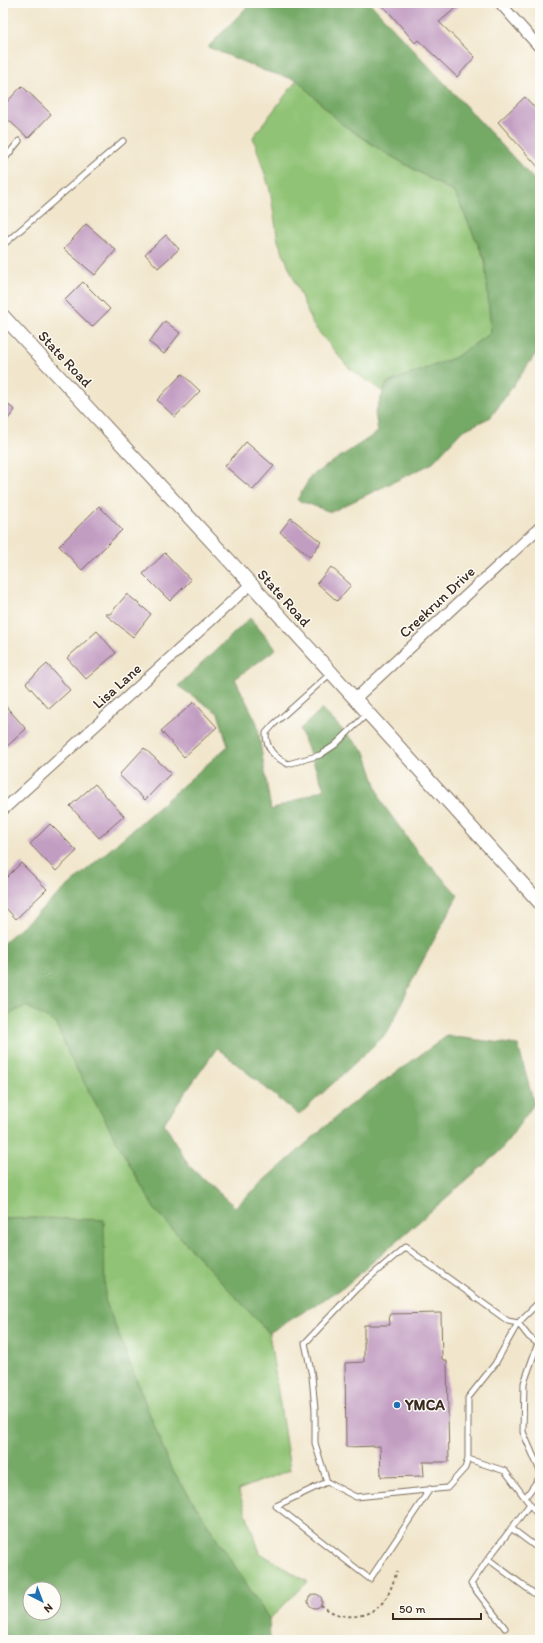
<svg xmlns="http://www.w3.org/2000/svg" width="543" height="1643" viewBox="0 0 543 1643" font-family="Itim,sans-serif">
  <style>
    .green { fill: #90c375; stroke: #66764a }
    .forest { fill: #74a966; stroke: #586a42; fill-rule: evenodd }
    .building { fill: #c29dc2 }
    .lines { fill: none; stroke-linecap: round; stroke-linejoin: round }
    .lane-casing { stroke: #7b6c5b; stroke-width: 7 }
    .street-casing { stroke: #7b6c5b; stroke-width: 12 }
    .secondary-casing { stroke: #7b6c5b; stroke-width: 15 }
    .path { stroke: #7b6c5b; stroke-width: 2; stroke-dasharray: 3 3; stroke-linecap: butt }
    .lane { stroke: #fff; stroke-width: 5 }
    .street { stroke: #fff; stroke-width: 10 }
    .secondary { stroke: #fff; stroke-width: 13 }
    .poi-dot { fill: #1f6fb2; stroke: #fdfcf7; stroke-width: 1.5 }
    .labels { text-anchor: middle; stroke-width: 3; stroke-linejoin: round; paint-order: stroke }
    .street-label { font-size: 15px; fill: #3b2a1e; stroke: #fdfcf7 }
    .poi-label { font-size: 15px; font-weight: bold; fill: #3b2a1e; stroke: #fdfcf7; text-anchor: start }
  </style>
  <rect width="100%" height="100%" fill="#fdfcf7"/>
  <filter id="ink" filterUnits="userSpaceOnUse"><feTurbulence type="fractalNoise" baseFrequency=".025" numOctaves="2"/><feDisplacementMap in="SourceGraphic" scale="8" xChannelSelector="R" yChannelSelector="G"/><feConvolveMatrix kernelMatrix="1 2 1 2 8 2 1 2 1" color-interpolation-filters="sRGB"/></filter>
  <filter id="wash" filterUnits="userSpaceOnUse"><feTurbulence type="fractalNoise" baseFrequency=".012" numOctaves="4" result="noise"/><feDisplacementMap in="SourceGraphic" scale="16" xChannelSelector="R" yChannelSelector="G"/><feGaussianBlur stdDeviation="0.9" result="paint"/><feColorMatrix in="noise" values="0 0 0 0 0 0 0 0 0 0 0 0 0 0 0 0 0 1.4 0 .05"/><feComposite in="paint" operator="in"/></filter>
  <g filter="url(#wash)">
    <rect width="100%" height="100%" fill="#f1e6cc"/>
    <path class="green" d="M 297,80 L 342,124 L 384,152 L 455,193 L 485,260 L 491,333 L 454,358 L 387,383 L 383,392 L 348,367 L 313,325 L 278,241 L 270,190 L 253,137 Z
      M 26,1006 L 57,1024 L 69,1055 L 155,1210 L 269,1333 L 290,1470 L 238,1490 L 260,1553 L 308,1582 L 269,1619 L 170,1466 L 105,1300 L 103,1220 L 35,1218 L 3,1219 L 3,1017 Z"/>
    <path class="forest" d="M 251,3 L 370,3 L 540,186 L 540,348 L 491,417 L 462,431 L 431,464 L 331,512 L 297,500 L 311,476 L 378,432 L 375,413 L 387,383 L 454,358 L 491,333 L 485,260 L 455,193 L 384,152 L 342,124 L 297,80 L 265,71 L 208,47 Z
      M 250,618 L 276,649 L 235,679 L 257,723 L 271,810 L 324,789 L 300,729 L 322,709 L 365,752 L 382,803 L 417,851 L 458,895 L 413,979 L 388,1032 L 299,1115 L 217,1048 L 164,1123 L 189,1166 L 235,1207 L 346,1108 L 447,1036 L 518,1045 L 534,1104 L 501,1150 L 343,1288 L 269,1333 L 155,1210 L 69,1055 L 57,1024 L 26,1006 L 3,1017 L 3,943 L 228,746 L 218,713 L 178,686 Z
      M 35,1218 L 104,1220 L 105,1300 L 170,1466 L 269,1619 L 270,1640 L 3,1640 L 3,1219 ZM 30,1589 L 54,1589 L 54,1613 L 30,1613 Z"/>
    <g id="blocks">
      <path class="building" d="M 378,3 L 462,3 L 439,22 L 475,57 L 457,77 L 418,40 L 415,43 L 388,11 Z
        M 22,86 L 51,114 L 28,138 L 3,115 L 3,106 Z
        M 525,97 L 540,114 L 540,169 L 498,122 Z
        M 86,224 L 116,250 L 95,275 L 64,249 Z
        M 166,235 L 179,249 L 158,268 L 145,254 Z
        M 83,282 L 110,309 L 92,327 L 65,300 Z
        M 165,321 L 180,333 L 164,354 L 149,342 Z
        M 182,374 L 200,391 L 175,417 L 157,400 Z
        M 3,401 L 15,410 L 3,425 Z
        M 246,442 L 274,466 L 253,490 L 225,466 Z
        M 99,506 L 122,530 L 82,570 L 59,546 Z
        M 291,518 L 321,542 L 310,557 L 280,532 Z
        M 165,553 L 191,580 L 170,601 L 143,574 Z
        M 331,567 L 351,585 L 337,601 L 317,583 Z
        M 127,594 L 151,614 L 133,637 L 105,614 L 110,614 Z
        M 97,631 L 116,653 L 86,679 L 67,658 Z
        M 47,664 L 70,690 L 49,709 L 26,683 Z
        M 194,702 L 217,727 L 184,757 L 161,731 Z
        M 3,703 L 26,729 L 3,750 Z
        M 144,748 L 171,773 L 145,800 L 119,775 Z
        M 95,784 L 124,816 L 99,838 L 70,806 Z
        M 50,824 L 77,851 L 56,871 L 30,844 Z
        M 21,863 L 47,889 L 16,919 L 3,905 L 3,881 Z
        M 441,1313 L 442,1359 L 447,1361 L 449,1462 L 423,1462 L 424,1476 L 381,1477 L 380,1446 L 346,1447 L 345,1363 L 364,1362 L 364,1325 L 390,1325 L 389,1314 Z
        M308 1601a7 7 0 1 1 14 0a7 7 0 1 1-14 0Z"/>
    </g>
  </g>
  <g filter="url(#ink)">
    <use href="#blocks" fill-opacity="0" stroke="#7b6c5b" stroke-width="1"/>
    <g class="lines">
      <g class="lane-casing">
        <path id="lane" d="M 3,161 L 19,141
          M 3,245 L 123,141
          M 331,673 L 274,724 L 266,733 C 266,749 274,757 288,764 L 320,755 L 335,745 L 367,714
          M 538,1343 L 524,1383 L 523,1432 L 540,1471
          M 540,1345 L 529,1337 L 518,1323 L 495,1364 L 468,1398 L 468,1459 L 505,1471 L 540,1518
          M 327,1482 L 315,1443 L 315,1410 L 312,1376 L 305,1343 L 356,1289 L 405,1247 L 508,1321 L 518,1323 L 540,1301
          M 430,1489 L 370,1579 L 276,1506 L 327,1482 L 356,1497 L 447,1488 L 465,1468 L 468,1459
          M 525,1498 L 540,1477
          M 530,1504 L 488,1559 L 540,1598
          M 511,1528 L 540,1550
          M 488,1559 L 471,1584 L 505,1628"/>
      </g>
      <g class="street-casing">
        <path id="street" d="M 500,3 L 540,48
          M 355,699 L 540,527
          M 3,810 L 251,584"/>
      </g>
      <g class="secondary-casing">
        <path id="secondary" d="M 3,316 L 251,584 L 540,903"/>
      </g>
      <path class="path" d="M 321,1605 C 338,1620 367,1621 383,1602 C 390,1594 393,1582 397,1571"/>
      <use href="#lane" class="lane"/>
      <use href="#street" class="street"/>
      <use href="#secondary" class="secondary"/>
    </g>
  </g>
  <circle class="poi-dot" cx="397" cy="1405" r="4"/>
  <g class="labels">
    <g class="street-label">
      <text transform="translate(65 359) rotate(47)" y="5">State Road</text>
      <text transform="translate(284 598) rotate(48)" y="5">State Road</text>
      <text transform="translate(437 602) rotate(-43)" y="5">Creekrun Drive</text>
      <text transform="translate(117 686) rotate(-42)" y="5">Lisa Lane</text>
    </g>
    <g class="poi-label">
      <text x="405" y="1410">YMCA</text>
    </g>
  </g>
  <rect width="543" height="1643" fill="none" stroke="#fdfcf7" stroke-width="16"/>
  <g transform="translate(42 1601) rotate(138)"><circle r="19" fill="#fdfcf7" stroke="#afa8a0"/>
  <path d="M0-3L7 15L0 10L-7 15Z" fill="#1f6fb2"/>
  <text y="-6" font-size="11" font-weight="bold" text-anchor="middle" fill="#3b2a1e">N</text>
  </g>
  <path d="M393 1613v6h88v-6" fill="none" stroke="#3b2a1e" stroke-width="2"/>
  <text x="399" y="1613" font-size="12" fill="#3b2a1e" stroke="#fdfcf7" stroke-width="3" paint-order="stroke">50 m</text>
</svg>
